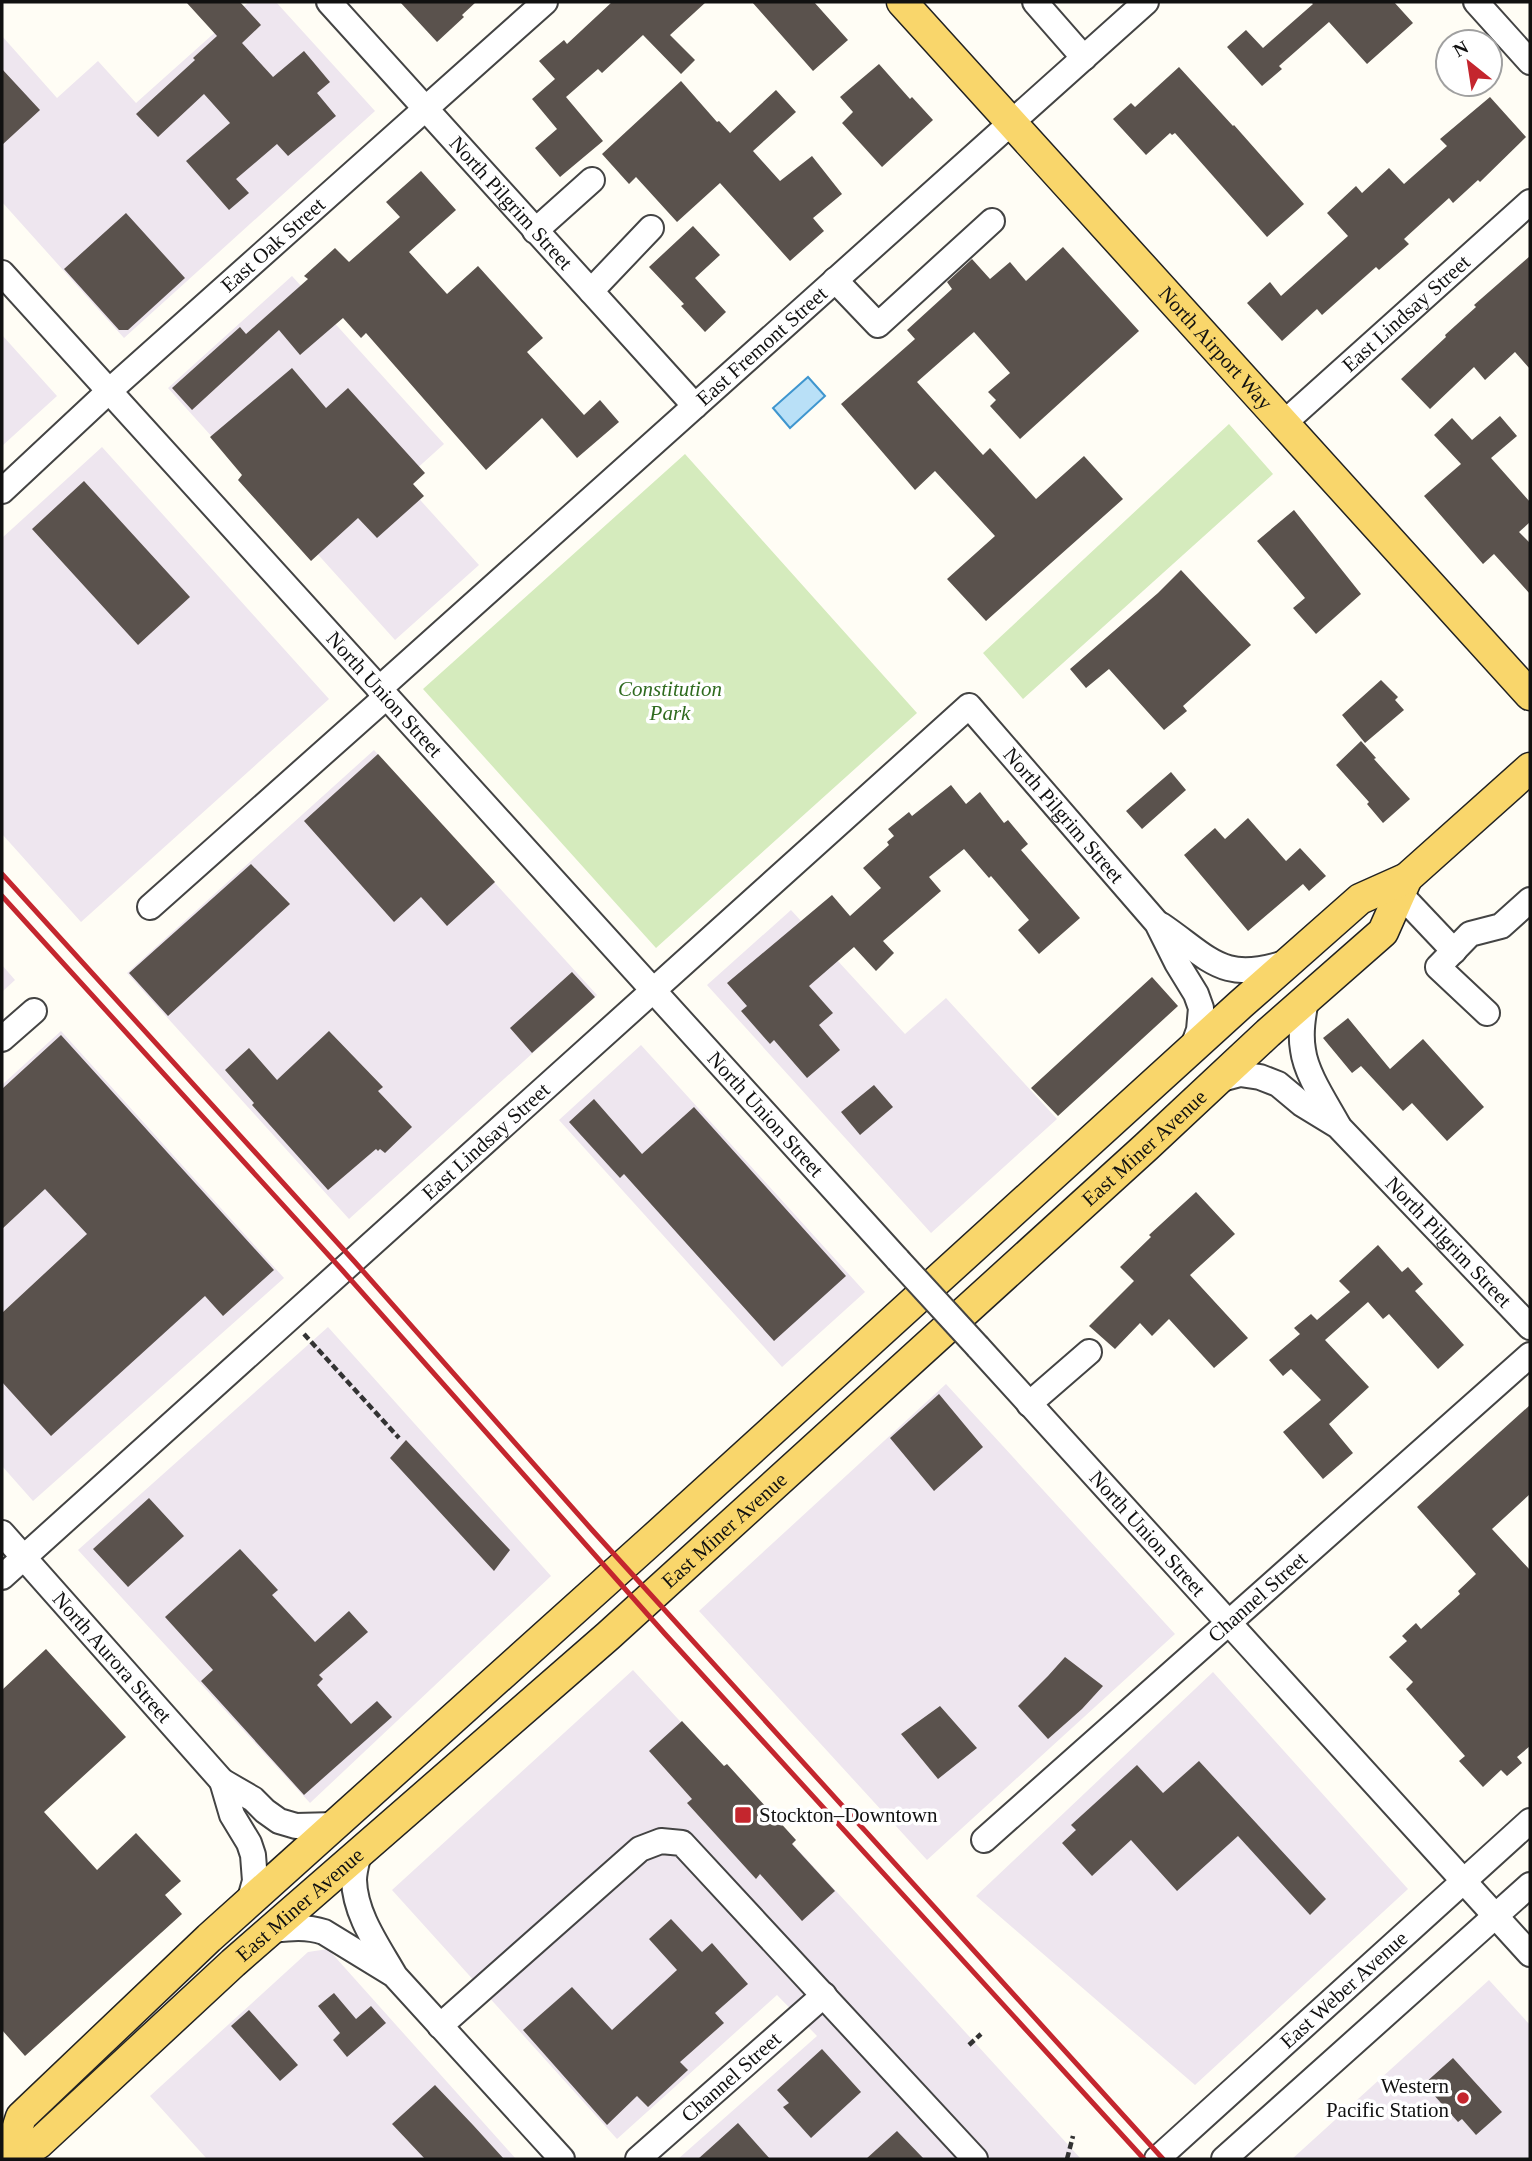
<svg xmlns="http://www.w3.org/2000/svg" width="1532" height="2161" viewBox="0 0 1532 2161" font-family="'Times New Roman',serif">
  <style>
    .industrial { fill: #eee6ef }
    .green { fill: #d5ebbd }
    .water { fill: #b9e0f7; stroke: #3f96cf; stroke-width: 2 }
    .building { fill: #5a524d }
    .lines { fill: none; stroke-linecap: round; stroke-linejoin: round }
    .minor-casing { stroke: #444; stroke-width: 28 }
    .major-casing { stroke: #222; stroke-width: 33 }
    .path { stroke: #333; stroke-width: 4.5; stroke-dasharray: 7 3.5; stroke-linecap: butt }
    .minor { stroke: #fff; stroke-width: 24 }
    .major { stroke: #f9d66b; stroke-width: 30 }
    .rail { stroke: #c4262e; stroke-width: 5 }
    .minor-bridge-casing { stroke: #444; stroke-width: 28; stroke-linecap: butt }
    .minor-bridge { stroke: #fff; stroke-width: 24 }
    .poi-dot { fill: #c4262e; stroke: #fff; stroke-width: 2.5 }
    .labels { text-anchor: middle; stroke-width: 7; stroke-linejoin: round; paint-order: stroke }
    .street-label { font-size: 21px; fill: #111; stroke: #fff }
    .park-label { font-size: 21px; font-style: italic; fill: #2f6b1f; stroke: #fff }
    .poi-label { font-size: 21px; fill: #111; stroke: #fff; text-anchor: start }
  </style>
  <rect width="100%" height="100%" fill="#fffdf5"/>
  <path class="industrial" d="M 249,2 L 276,2 L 375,111 L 124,338 L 2,202 L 2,36 L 57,98 L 98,61 L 136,103 Z
    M 292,276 L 444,444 L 403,481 L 479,565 L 395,640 L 168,388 Z
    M 2,335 L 57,396 L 2,446 Z
    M 102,447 L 329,699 L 81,922 L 2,834 L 2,538 Z
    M 374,750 L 597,995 L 349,1219 L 127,973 Z
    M 791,910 L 905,1034 L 946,998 L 1057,1119 L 931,1233 L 707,985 Z
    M 2,965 L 15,980 L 2,992 Z
    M 61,1031 L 284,1278 L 33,1501 L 2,1466 L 2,1085 Z
    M 641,1045 L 865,1292 L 782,1367 L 559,1120 Z
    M 328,1327 L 551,1576 L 310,1803 L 78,1550 Z
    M 946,1384 L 1175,1634 L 927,1860 L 699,1611 Z
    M 633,1670 L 915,1977 L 1081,2159 L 678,2159 L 817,2036 L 777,1995 L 617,2139 L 392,1890 Z
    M 1213,1672 L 1408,1889 L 1195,2085 L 976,1896 Z
    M 328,1949 L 516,2159 L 207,2159 L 150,2096 L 308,1952 Z
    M 1489,1980 L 1530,2025 L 1530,2159 L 1292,2159 Z"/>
  <path class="green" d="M 1229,424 L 1273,474 L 1023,699 L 983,653 Z
    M 685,454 L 917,713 L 656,948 L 423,689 Z"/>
  <path class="water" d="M 808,377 L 825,396 L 790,428 L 773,408 Z"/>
  <path class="building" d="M 186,2 L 240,2 L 261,25 L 242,43 L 273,77 L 304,51 L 330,82 L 317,93 L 336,116 L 288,156 L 277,144 L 236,179 L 249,193 L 229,210 L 186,161 L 230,123 L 204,94 L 158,137 L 136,114 L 195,60 L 193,58 L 217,36 Z
    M 400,2 L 476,2 L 462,15 L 464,17 L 437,42 Z
    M 612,2 L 706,2 L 670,35 L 695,60 L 681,74 L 643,35 L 602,73 L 598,69 L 566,97 L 603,141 L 560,177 L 535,148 L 557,129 L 532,99 L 555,79 L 539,61 L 564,40 L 567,44 Z
    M 752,2 L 814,2 L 848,40 L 813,71 Z
    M 1311,2 L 1394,2 L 1413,23 L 1367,64 L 1329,22 L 1279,66 L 1282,69 L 1262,86 L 1227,47 L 1246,30 L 1263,48 L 1313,4 Z
    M 879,64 L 910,99 L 912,97 L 933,120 L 882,167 L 842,123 L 853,112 L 840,97 Z
    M 1179,67 L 1233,126 L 1234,125 L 1304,204 L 1267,237 L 1175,133 L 1172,135 L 1170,133 L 1146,155 L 1113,119 L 1131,103 L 1135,107 Z
    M 2,69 L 40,110 L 2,145 Z
    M 681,81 L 717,122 L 719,121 L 730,133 L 776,90 L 796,112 L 753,151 L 780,181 L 812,156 L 842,194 L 813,218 L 824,231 L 790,261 L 720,183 L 677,222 L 636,177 L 629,184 L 602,154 Z
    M 1490,97 L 1526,137 L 1480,182 L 1478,180 L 1453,203 L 1449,198 L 1404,239 L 1409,244 L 1379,270 L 1376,267 L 1322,315 L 1317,309 L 1282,341 L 1247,303 L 1270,282 L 1281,296 L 1348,236 L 1327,213 L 1356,186 L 1362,193 L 1389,168 L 1404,184 L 1447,146 L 1440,139 Z
    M 421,171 L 456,210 L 409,252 L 447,294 L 478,266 L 543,338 L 527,352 L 584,415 L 600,400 L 619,422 L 577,458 L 542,418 L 486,470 L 366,333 L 361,338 L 343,318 L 300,355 L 279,330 L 192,410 L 172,388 L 240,327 L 246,334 L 308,279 L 304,276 L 335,248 L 349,262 L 400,217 L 386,202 Z
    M 126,213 L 185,278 L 128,330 L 119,330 L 64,269 Z
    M 693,226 L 720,255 L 695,278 L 726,312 L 705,332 L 681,306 L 684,304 L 649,267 Z
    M 1063,247 L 1139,331 L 1020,439 L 990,406 L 996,400 L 988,392 L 1010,373 L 974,332 L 917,382 L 983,455 L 990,448 L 1036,499 L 1084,456 L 1123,499 L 986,621 L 947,579 L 995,536 L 935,471 L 915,490 L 841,404 L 915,339 L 907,330 L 952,289 L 947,282 L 972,259 L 990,279 L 1010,262 L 1026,281 Z
    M 1530,256 L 1530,369 L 1515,352 L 1485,380 L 1474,367 L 1430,409 L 1401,379 L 1446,337 L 1445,335 L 1476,307 L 1474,305 Z
    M 292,368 L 326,408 L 348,388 L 425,473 L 413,484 L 424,496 L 377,538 L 358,518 L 311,561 L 238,480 L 242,475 L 210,437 Z
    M 1500,416 L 1517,436 L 1491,458 L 1530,502 L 1530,522 L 1519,532 L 1530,543 L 1530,594 L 1494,554 L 1483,564 L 1424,496 L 1461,464 L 1434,435 L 1452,418 L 1472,440 Z
    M 84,481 L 190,597 L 138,645 L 32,529 Z
    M 1294,510 L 1361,594 L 1316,634 L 1293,608 L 1305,598 L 1257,541 Z
    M 1181,570 L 1251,645 L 1183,706 L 1187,711 L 1164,730 L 1109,669 L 1086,688 L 1070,669 L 1158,593 Z
    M 1381,680 L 1398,697 L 1395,700 L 1404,710 L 1365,743 L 1342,715 Z
    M 1361,741 L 1376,758 L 1374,759 L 1410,799 L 1383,823 L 1367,804 L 1369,802 L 1336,765 Z
    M 378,754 L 495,882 L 447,926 L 421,897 L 394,922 L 304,821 Z
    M 1171,772 L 1186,790 L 1142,829 L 1126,811 Z
    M 951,785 L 966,804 L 980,792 L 1004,823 L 1008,820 L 1028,844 L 1021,850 L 1080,918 L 1039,954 L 1018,930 L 1029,920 L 991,876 L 989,878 L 964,849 L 929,877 L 941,891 L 883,941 L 894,953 L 876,971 L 854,947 L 809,986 L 833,1013 L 819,1025 L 840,1050 L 807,1078 L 774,1040 L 770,1044 L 741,1011 L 747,1006 L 727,983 L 832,895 L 850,916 L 881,888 L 863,868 L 889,845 L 887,842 L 894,836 L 888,829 L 909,812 L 912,816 Z
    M 1248,818 L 1286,861 L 1300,848 L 1326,876 L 1309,891 L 1303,884 L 1248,931 L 1184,855 L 1215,828 L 1225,839 Z
    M 251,864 L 290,904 L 168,1016 L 129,973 Z
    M 572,972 L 595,997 L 532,1053 L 510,1028 Z
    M 1152,977 L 1178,1006 L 1058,1116 L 1031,1088 Z
    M 1348,1018 L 1390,1069 L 1423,1039 L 1484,1107 L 1447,1141 L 1412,1103 L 1403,1111 L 1361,1066 L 1352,1073 L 1323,1038 Z
    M 329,1031 L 383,1087 L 378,1091 L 412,1127 L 385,1153 L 380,1149 L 378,1151 L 376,1149 L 328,1190 L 252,1105 L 254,1103 L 225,1070 L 249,1048 L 277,1080 Z
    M 61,1035 L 274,1270 L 223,1316 L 205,1296 L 51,1436 L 2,1382 L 2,1313 L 87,1234 L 45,1189 L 2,1229 L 2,1089 Z
    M 874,1085 L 893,1107 L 860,1135 L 841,1112 Z
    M 594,1099 L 642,1154 L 694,1107 L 846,1276 L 774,1341 L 624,1174 L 620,1178 L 569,1122 Z
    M 1196,1192 L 1235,1234 L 1190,1275 L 1248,1338 L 1214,1368 L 1169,1319 L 1152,1336 L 1140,1323 L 1115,1349 L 1089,1326 L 1134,1281 L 1120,1267 L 1151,1237 L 1149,1235 Z
    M 1378,1245 L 1402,1272 L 1408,1267 L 1423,1284 L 1415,1291 L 1464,1345 L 1438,1369 L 1389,1314 L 1383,1319 L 1368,1302 L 1325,1340 L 1369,1387 L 1329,1424 L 1353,1453 L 1323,1479 L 1283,1432 L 1321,1400 L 1291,1369 L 1283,1376 L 1269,1360 L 1300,1334 L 1294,1328 L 1311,1314 L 1317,1320 L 1350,1292 L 1339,1281 Z
    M 939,1394 L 983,1447 L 934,1491 L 890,1438 Z
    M 1530,1405 L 1530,1494 L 1492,1529 L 1530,1570 L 1530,1746 L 1517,1757 L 1522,1763 L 1507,1776 L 1501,1770 L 1483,1787 L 1459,1761 L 1465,1756 L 1406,1689 L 1413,1682 L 1389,1657 L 1407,1641 L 1402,1636 L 1416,1623 L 1421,1629 L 1460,1594 L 1458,1591 L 1476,1574 L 1417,1507 Z
    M 406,1440 L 510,1550 L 494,1571 L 390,1458 Z
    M 149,1498 L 184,1536 L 128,1587 L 93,1549 Z
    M 240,1549 L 278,1590 L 272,1595 L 315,1642 L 349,1611 L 368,1632 L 319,1675 L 323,1679 L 317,1685 L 351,1724 L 377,1701 L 392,1717 L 304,1795 L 201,1681 L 213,1670 L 165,1617 Z
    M 46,1649 L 126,1737 L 44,1812 L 97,1870 L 136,1833 L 181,1881 L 165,1895 L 182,1914 L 25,2056 L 2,2030 L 2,1690 Z
    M 1065,1657 L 1103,1686 L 1082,1709 L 1048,1739 L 1018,1706 L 1048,1676 Z
    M 940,1706 L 977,1748 L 938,1779 L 901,1734 Z
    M 682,1721 L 724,1766 L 727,1764 L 796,1840 L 792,1844 L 835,1891 L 802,1921 L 760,1874 L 756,1879 L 687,1803 L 692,1799 L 649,1751 Z
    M 1199,1761 L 1326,1899 L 1310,1915 L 1238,1836 L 1177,1891 L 1131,1840 L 1092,1876 L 1062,1843 L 1076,1830 L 1071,1825 L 1137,1765 L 1163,1793 Z
    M 671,1919 L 702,1952 L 712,1943 L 748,1984 L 715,2013 L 724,2023 L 680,2062 L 688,2070 L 648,2107 L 637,2096 L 607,2125 L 523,2030 L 572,1987 L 612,2030 L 677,1970 L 649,1939 Z
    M 334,1993 L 356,2019 L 371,2006 L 386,2023 L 347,2057 L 333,2040 L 340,2033 L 318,2006 Z
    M 249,2010 L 298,2065 L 280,2081 L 231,2026 Z
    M 822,2049 L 861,2092 L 811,2138 L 783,2107 L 789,2103 L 777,2090 Z
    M 1453,2058 L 1502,2112 L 1476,2135 L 1462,2119 L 1458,2122 L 1424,2084 Z
    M 435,2085 L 473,2125 L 504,2159 L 425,2159 L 392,2124 Z
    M 738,2123 L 770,2159 L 698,2159 Z
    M 897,2131 L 924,2159 L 866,2159 Z"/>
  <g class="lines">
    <g class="minor-casing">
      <g id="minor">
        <path id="s1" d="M 329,2 L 695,406"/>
        <path d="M 1035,2 L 1084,58"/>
        <path d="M 1476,2 L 1530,62"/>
        <path d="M 535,231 L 592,180"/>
        <path id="s2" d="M 2,273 L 898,1260"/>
        <path d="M 835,280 L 878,325 L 992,221"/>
        <path d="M 591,291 L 651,228"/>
        <path id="s3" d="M 1284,423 L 1530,202"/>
        <path id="s4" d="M 2,491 L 108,392 L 545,2"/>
        <path id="s5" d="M 379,689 L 1146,2"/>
        <path d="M 1400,894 L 1454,951"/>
        <path d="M 150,907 L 386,697"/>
        <path d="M 1161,925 C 1211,959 1222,984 1288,962"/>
        <path d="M 1306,1000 C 1303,1016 1300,1033 1303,1050 C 1306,1074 1326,1103 1338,1125"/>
        <path d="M 1487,1013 L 1438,967 L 1470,934 L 1501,926 L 1530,900"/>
        <path d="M 2,1039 L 34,1011"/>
        <path id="s6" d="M 1218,1080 L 1240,1074 L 1260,1077 L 1278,1084 L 1302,1104 L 1338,1126 L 1530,1327"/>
        <path id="s7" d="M 978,1347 L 1530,1954"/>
        <path d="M 1029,1404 L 1089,1352"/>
        <path id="s8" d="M 2,1533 L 222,1781 L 253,1799 L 265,1811 L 279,1821 L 296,1826 L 335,1825"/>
        <path id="s9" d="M 2,1577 L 969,706 L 1157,923 L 1177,963 L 1196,994 L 1201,1008 L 1199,1030 L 1192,1049"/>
        <path d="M 222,1781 L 232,1815 L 249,1843 L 253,1855 L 255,1881 L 249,1902"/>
        <path id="s10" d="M 984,1840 L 1530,1355"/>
        <path d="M 359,1853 C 357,1862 354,1871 354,1880 C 355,1915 378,1946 395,1976 L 562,2159"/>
        <path d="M 272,1930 C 290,1928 306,1926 324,1932 L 391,1973"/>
        <path d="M 440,2026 L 640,1849 L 661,1841 L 682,1843 L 975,2159"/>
        <path id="s11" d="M 638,2159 L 824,1995"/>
        <path id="s12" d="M 1157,2159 L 1530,1821"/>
        <path d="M 1224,2159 L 1530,1885"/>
      </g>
    </g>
    <g class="major-casing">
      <g id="major">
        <path id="s13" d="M 902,2 L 1530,695"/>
        <path id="s14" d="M 11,2148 L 38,2144 L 233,1963 L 608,1636 L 1146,1147 L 1268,1033 L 1383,932 L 1407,878"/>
        <path d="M 2,2156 L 11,2148 L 21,2117 L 209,1938 L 654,1538 L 1241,1004 L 1360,899 L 1407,878 L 1530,768"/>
      </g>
    </g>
    <path class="path" d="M 304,1334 L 399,1438
      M 969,2045 L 981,2034
      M 1067,2159 L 1073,2136"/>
    <use href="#minor" class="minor"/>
    <use href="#major" class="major"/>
    <path class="rail" d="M 2,874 L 354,1261 L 593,1531 L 1163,2159
      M 2,896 L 343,1271 L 665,1634 L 1144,2159"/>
    <g class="minor-bridge-casing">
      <path id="minor-bridge" d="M 898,1260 L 978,1347"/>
    </g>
    <use href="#minor-bridge" class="minor-bridge"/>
  </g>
  <g class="poi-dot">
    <rect x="734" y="1806" width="18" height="18" rx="3.5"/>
    <circle cx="1463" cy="2098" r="7"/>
  </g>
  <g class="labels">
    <g class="street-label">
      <text dy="7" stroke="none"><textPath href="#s1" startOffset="271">North Pilgrim Street</textPath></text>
      <text dy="7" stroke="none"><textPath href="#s4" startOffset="366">East Oak Street</textPath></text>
      <text dy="7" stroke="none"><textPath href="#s3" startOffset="164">East Lindsay Street</textPath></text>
      <text dy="7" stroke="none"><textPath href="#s5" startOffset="514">East Fremont Street</textPath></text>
      <text dy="7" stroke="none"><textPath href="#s13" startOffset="467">North Airport Way</textPath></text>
      <text dy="7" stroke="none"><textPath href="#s2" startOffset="569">North Union Street</textPath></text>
      <text dy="7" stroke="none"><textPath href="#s9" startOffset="1446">North Pilgrim Street</textPath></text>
      <text dy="7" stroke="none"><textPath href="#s2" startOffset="1136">North Union Street</textPath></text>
      <text dy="7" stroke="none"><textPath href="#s9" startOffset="651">East Lindsay Street</textPath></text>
      <text dy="7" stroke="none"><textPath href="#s14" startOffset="1516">East Miner Avenue</textPath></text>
      <text dy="7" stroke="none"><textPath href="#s6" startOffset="296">North Pilgrim Street</textPath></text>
      <text dy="7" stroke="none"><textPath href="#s14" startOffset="948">East Miner Avenue</textPath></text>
      <text dy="7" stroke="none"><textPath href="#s7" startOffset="252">North Union Street</textPath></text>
      <text dy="7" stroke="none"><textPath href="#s10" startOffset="366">Channel Street</textPath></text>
      <text dy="7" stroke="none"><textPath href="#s8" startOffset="166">North Aurora Street</textPath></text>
      <text dy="7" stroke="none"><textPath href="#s14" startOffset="382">East Miner Avenue</textPath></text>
      <text dy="7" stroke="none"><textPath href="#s12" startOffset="252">East Weber Avenue</textPath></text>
      <text dy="7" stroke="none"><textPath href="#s11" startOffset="124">Channel Street</textPath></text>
    </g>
    <g class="park-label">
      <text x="670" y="696">Constitution<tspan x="670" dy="24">Park</tspan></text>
    </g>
    <g class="poi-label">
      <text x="759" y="1822">Stockton–Downtown</text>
      <text x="1449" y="2093" text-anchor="end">Western<tspan x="1449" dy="24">Pacific Station</tspan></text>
    </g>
  </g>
  <rect width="1532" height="2161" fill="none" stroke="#111111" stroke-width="7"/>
  <g transform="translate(1469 63) rotate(330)"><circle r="33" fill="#ffffff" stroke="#a0a0a0" stroke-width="2"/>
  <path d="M0-5L12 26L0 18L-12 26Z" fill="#c4262e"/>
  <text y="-10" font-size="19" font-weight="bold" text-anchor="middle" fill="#111111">N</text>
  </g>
</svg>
